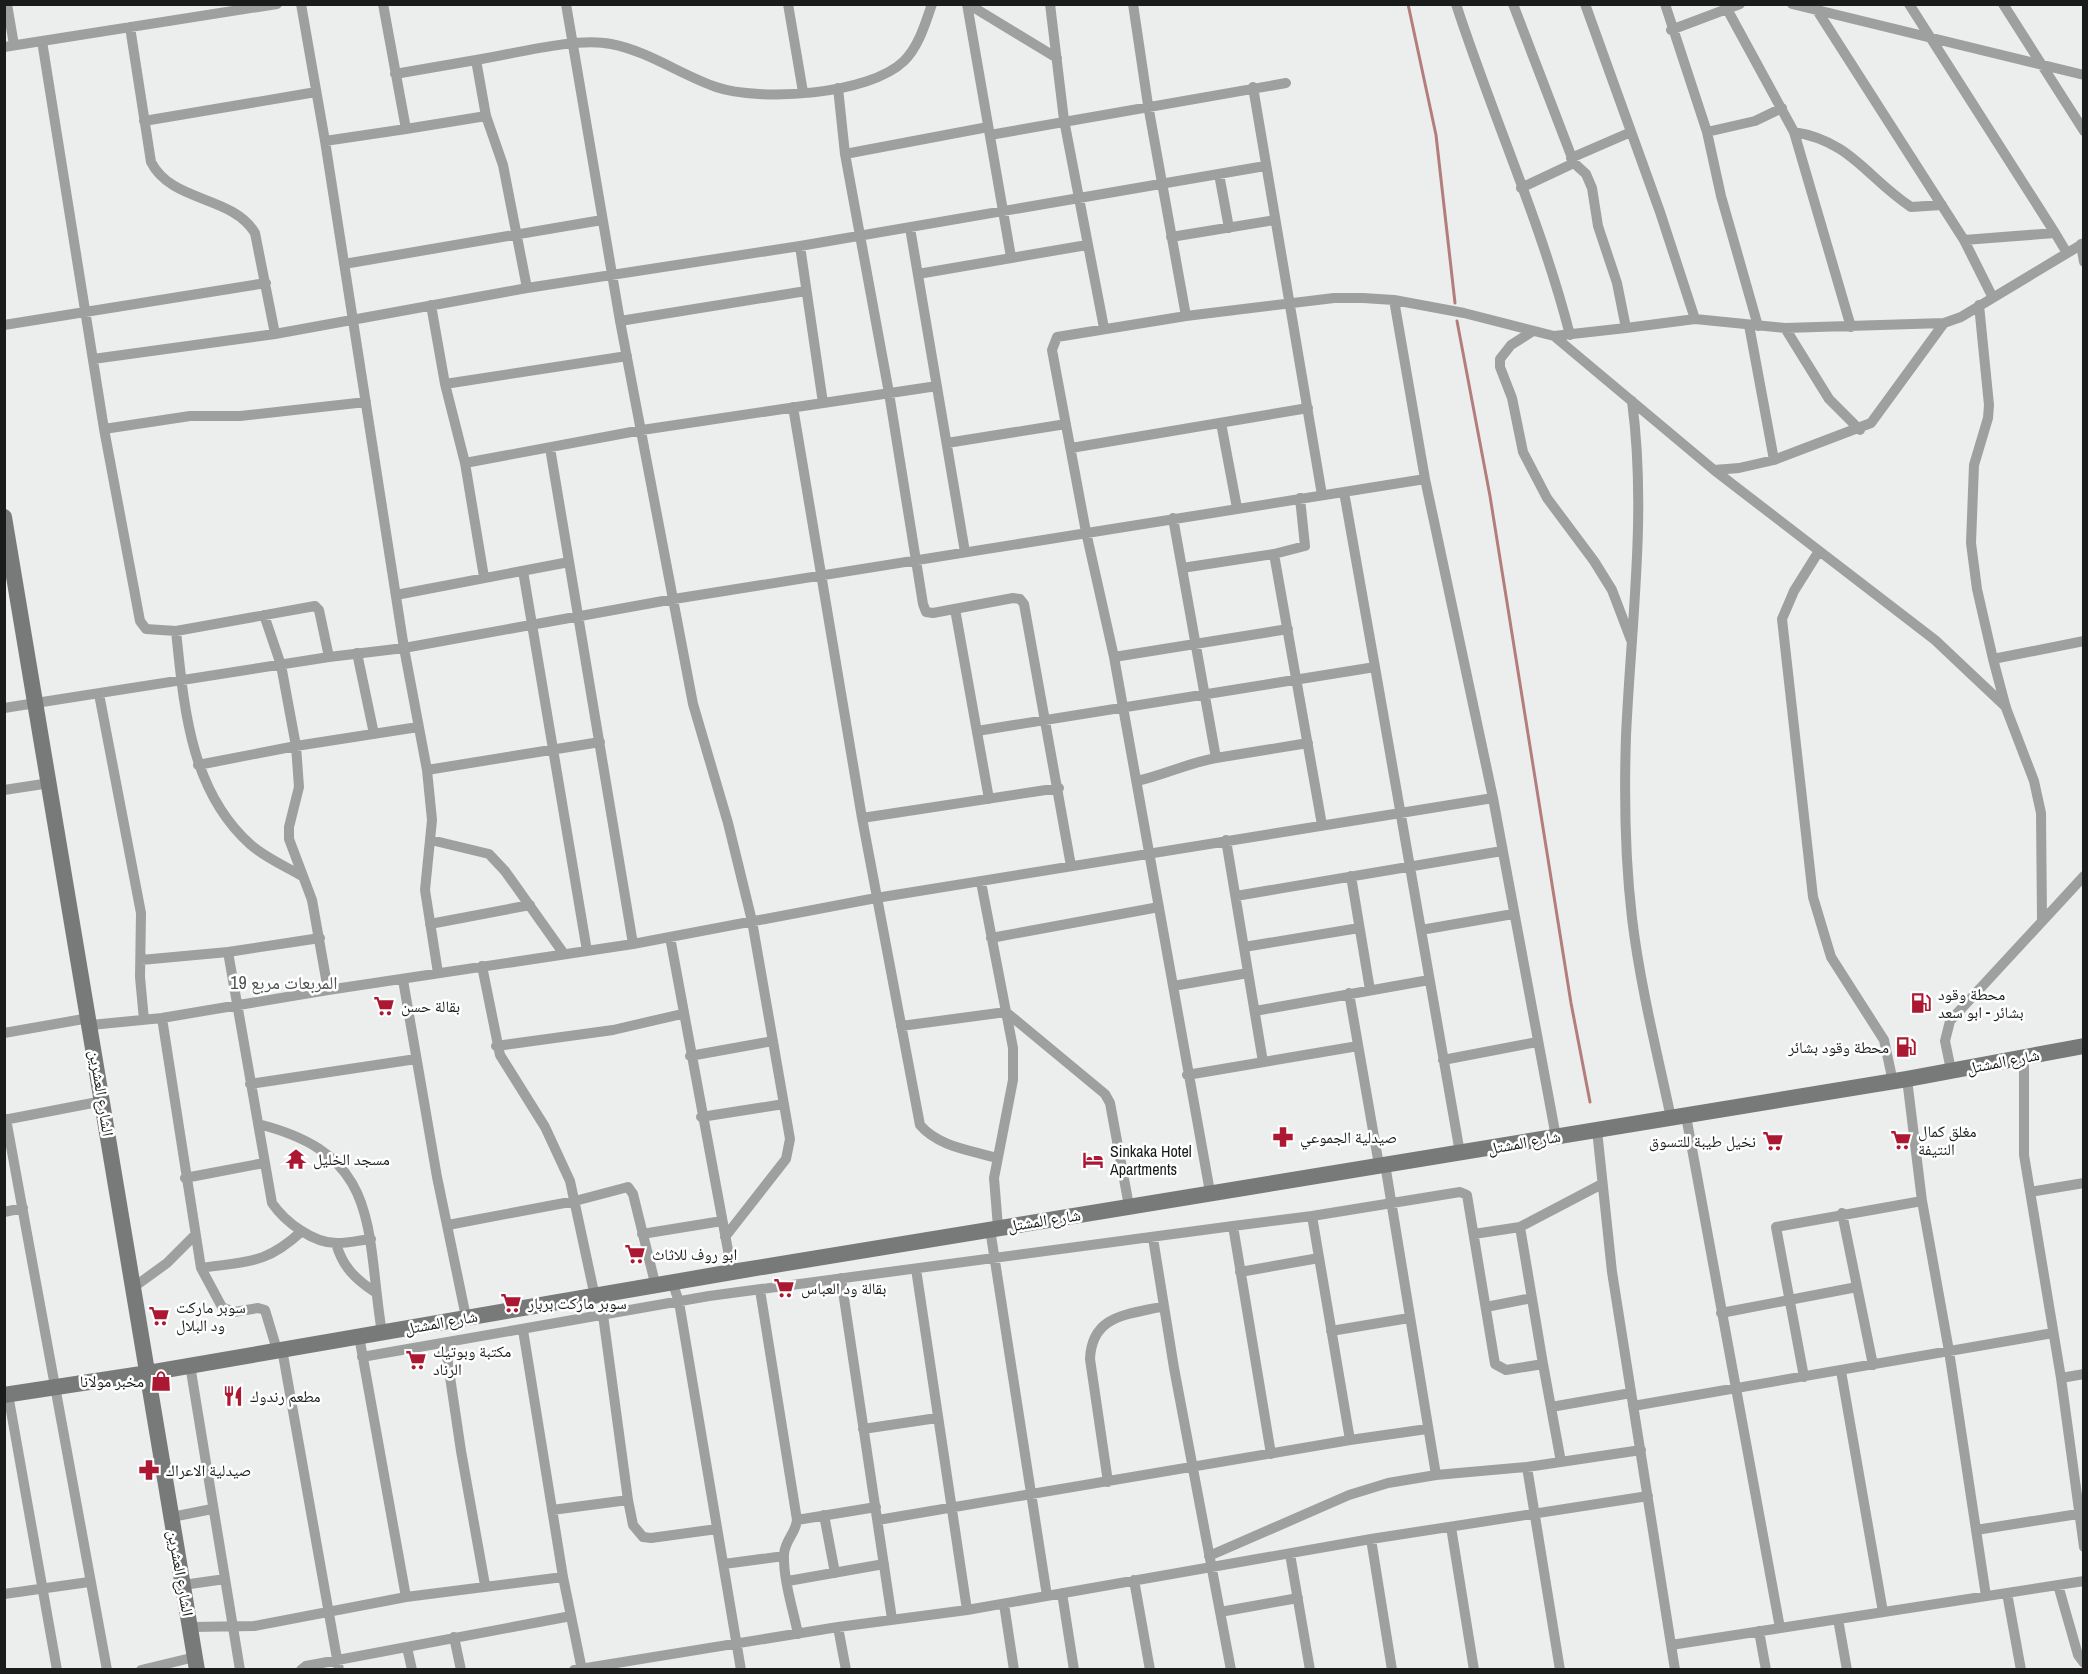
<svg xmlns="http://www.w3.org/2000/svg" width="2088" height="1674" viewBox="0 0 2088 1674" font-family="'Archivo Narrow','Noto Naskh Arabic',sans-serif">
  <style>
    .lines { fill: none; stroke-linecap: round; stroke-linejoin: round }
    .stream { stroke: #b37d7c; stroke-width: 3 }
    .street { stroke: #9ea09f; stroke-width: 10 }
    .secondary { stroke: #787a79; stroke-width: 16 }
    .labels { text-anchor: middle; stroke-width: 5; stroke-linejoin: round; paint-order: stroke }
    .poi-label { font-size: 16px; fill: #1a1c1b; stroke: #fff; text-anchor: start }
    .street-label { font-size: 16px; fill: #1a1c1b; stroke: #fff }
    .neighbourhood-label { font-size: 18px; fill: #4f5250; stroke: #fff }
  </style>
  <rect width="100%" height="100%" fill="#ebeeec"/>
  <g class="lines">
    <path class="stream" d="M 1408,4 L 1436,135 L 1455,303
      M 1457,321 L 1490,496 L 1571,1003 L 1590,1102"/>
    <path class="street" d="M 7,4 L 14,45
      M 301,4 L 325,141 L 404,648 L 427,770 L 432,820 L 425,890 L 438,973
      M 383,4 L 406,129 L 486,116
      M 566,4 L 620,321 L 693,704 L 728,823 L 752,921 L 790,1139 L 786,1159 L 725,1237
      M 788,4 L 803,92
      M 967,4 L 1011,257
      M 968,4 L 1057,58
      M 1050,4 L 1064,120 L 1104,328
      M 1133,4 L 1148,105 L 1186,316
      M 1456,4 C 1492,115 1541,222 1570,335
      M 1513,4 L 1574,163 L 1521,188
      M 1585,4 L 1660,212 L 1695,319
      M 1665,4 L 1707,132 L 1721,196 L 1758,326
      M 1792,4 L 2084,75
      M 1813,4 L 1964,240 L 1992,296
      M 1909,4 L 2055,233
      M 2003,4 L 2084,131
      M 1727,9 L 1794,132 L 1851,327
      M 130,27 L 151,162 C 172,203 232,195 255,233 L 275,334
      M 1671,30 L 1740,4
      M 42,41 L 104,429 L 140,621 L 146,629 L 176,631 L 315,606 L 319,610 L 329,657
      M 4,47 L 277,4
      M 395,74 L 476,60
      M 1253,87 L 1322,495
      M 838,88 L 845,154 L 889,393 L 923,604 L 926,612 L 933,613 L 1013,598 L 1020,599 L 1024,604 L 1071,866
      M 144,121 L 316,92
      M 1707,132 L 1755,121 L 1782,108
      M 1794,132 C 1851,141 1867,178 1911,207 L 1942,205
      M 990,135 L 1286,83
      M 325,141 L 406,129
      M 845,154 L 988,127
      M 1571,158 L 1631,132
      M 1219,174 L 1229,228
      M 910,228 L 965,552
      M 1171,237 L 1275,220
      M 1964,240 L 2055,233 L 2067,253
      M 2081,244 L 2084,262
      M 800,246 L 823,403
      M 344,264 L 602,220
      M 918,274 L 1087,245
      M 527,288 L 503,165 L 486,116 L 476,60 C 514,54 575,37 611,44 C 648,51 681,75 716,87 C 760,102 869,95 904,61 C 919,46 925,24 932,4
      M 1394,300 L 1425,479 L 1493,798 L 1556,1137
      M 431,305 L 445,384 L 465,463 L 484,577
      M 1979,305 L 1989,405 L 1988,418 L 1974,465 L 1971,543 L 1977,589 L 1993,659 L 2006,708 L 2034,781 L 2041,813 L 2042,920
      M 620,321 L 806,291
      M 4,325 L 266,283
      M 1749,325 L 1774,460
      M 1626,328 L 1695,319 L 1785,328 L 1944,323 L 1961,317 L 2084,243
      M 1785,328 L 1829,399 L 1860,430
      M 1533,331 L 1511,345 L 1500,359 L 1500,367 L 1512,398 L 1523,452 L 1547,498 L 1594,561 L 1612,590 L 1631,640
      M 1554,336 L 1714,470 L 1935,640 L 2006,707
      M 93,359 L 275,334 L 527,288 L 800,246 L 1265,166
      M 445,384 L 627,356
      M 1632,401 C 1647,513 1631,624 1626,736 C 1624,796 1625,858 1632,918 C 1640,985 1657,1052 1671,1118
      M 793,407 L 862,818 L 920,1125 C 939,1147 970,1150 997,1158
      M 1221,423 L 1237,508
      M 104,429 L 190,416 L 240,416 L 366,402
      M 947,443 L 1066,424
      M 550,448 L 633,944
      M 1071,448 L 1308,408
      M 465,463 L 642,430 L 937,386
      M 1714,470 L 1739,468 L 1774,460 L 1871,423 L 1944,323
      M 1344,492 L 1375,667
      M 1300,498 L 1305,546 L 1274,554 L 1322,825
      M 1819,551 L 1794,591 L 1782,619 L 1813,897 L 1831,957 L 1884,1040 L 1893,1082
      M 1182,568 L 1274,554
      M 523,571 L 587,951
      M 396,595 L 569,562
      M 955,609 L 989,799
      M 264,615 L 281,665 L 296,746 L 299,787 L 289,827 L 289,839 L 312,900 L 328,990
      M 176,631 C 184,707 190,791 251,845 C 266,858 285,866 302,876
      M 357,653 L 374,734
      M 1114,657 L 1288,629
      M 1993,659 L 2084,641
      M 99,694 L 141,913 L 140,977 L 144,1020
      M 4,708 L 329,657 L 404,648 L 674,599 L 1425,479
      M 977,731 L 1375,667 L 1460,1153
      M 1216,758 L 1308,743
      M 198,765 L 296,746 L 418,727
      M 427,770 L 600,742
      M 1137,781 C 1164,775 1188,763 1216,758 L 1173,518
      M 4,790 L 50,783
      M 862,818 L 1059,788
      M 431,840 L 489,854 L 505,871 L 564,954
      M 1226,840 L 1263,1062
      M 1351,876 L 1370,990
      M 981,882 L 1013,1048 L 1013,1080 L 994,1178 L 998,1227
      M 1236,896 L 1502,851
      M 430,924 L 530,905
      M 1421,930 L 1513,914
      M 670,937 L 732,1272
      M 991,938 L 1159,907
      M 1244,947 L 1359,928
      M 228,952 L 272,1203 C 285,1222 314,1244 338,1243 C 349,1243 360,1240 371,1239
      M 141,960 L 228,952 L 320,938
      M 482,966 L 500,1055 L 545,1127 L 570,1181 L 595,1297
      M 403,980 L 437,1177 L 466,1317
      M 1173,986 L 1248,973
      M 1349,993 L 1379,1165
      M 1255,1011 L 1429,980
      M 162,1018 L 201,1268 L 222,1307 L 234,1312 L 258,1308 L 265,1310 L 277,1350
      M 91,1025 L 162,1018 L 328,990 L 633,944 L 876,898 L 1493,798
      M 901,1026 L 1006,1012 L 1105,1094 L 1110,1103 L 1129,1206
      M 4,1033 L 89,1018
      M 496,1046 L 613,1030 L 682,1014
      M 690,1056 L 773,1041
      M 2024,1057 L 2024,1155 L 2061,1378 L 2084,1547
      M 1443,1060 L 1537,1042
      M 1951,1070 L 1945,1041 L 1950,1021 L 2084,876
      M 1187,1075 L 1358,1046
      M 1907,1079 L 1922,1201 L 1949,1351 L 1986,1596
      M 250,1084 L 416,1059
      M 1686,1116 L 1780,1628
      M 701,1117 L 784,1104
      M 6,1119 L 107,1670
      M 4,1120 L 103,1101
      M 258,1124 C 383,1155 365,1229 382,1333
      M 1597,1130 L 1612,1272 L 1675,1670
      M 1385,1164 L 1436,1475
      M 185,1178 L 264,1163
      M 1210,1192 L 1114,657 L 1086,532 L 1052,350 L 1057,337 L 1186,316 L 1334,298 L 1363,298 L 1394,300 L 1464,313 L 1554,336 L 1626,328 L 1617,283 L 1598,226 L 1592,188 L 1586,174 L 1574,163
      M 2030,1192 L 2084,1183
      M 4,1212 L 23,1208
      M 1842,1213 L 1873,1365
      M 448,1225 L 575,1201 L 628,1187 L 633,1194 L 656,1287
      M 1233,1226 L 1312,1216
      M 1520,1227 L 1602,1184
      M 990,1229 L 1047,1596
      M 642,1234 L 722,1221
      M 1474,1234 L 1520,1227 L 1543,1364
      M 1153,1238 L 1174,1368 L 1231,1670
      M 336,1243 C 342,1266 355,1279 375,1292
      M 201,1268 C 248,1261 265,1265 302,1231
      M 916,1269 L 967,1610
      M 1240,1272 L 1319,1258
      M 841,1278 L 892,1619
      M 673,1284 L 679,1302 L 741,1670
      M 134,1287 L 167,1263 L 195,1235
      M 760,1290 L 797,1520 C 796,1533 785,1540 784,1554 C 783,1579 793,1609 798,1634
      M 1486,1307 L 1532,1298
      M 1721,1313 L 1857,1287
      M 603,1315 L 628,1500 L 633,1525 L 643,1537 L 651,1538 L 717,1529
      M 523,1330 L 563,1577 L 582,1670
      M 1331,1331 L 1409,1318
      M 359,1336 L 406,1597
      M 445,1343 L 461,1451 L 485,1585
      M 282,1349 L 339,1670
      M 362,1357 L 709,1296 L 1233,1226 L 1271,1454
      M 190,1365 L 240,1670
      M 1841,1371 L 1883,1612
      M 1804,1377 L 1776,1227 L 1922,1201
      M 2061,1378 L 2084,1374
      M 8,1394 L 57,1670
      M 1633,1406 L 2053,1333
      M 1551,1407 L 1631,1393
      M 863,1429 L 937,1418
      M 1350,1440 L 1427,1429
      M 1527,1467 L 1560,1670
      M 1108,1482 L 1090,1359 C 1092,1314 1128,1315 1164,1306
      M 552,1510 L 628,1500
      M 824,1515 L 835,1573
      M 172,1517 L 212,1509
      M 797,1520 L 876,1507
      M 878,1520 L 1350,1440 L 1312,1216 L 1460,1192 L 1467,1195 L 1495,1364 L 1506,1370 L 1543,1364 L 1561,1462
      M 1451,1527 L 1474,1670
      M 1976,1530 L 2078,1514
      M 1371,1539 L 1392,1670
      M 1290,1554 L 1310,1670
      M 1209,1556 L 1349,1495 L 1388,1483 L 1436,1475 L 1527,1467 L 1641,1450
      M 724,1564 L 784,1556
      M 1134,1580 L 1150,1670
      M 788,1581 L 884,1564
      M 183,1585 L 225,1579
      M 2058,1585 L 2078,1655 L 2084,1663
      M 1062,1593 L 1074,1670
      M 2007,1593 L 2021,1670
      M 4,1594 L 89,1582
      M 1004,1604 L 1014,1670
      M 1220,1612 L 1298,1598
      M 1838,1619 L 1847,1670
      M 191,1627 L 254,1626 L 406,1597 L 563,1577
      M 838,1627 L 846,1670
      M 1759,1631 L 1766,1670
      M 454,1637 L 461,1670
      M 1671,1645 L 2084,1581
      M 407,1647 L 412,1670
      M 141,1670 L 195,1657
      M 301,1670 L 306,1666 L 571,1616
      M 574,1670 L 838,1627 L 967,1610 L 1371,1539 L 1648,1496"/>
    <path class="secondary" d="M 4,517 L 197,1670
      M 4,1395 L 148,1373 L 732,1272 L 1907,1079 L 2084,1046"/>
  </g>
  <defs>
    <g id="fuel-bare" transform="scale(1.62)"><path d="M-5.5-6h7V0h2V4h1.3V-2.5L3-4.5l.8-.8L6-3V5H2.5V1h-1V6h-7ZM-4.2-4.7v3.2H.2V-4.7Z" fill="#ac1731" stroke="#fff" stroke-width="2.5" paint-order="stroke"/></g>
    <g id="supermarket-bare" transform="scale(1.62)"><path d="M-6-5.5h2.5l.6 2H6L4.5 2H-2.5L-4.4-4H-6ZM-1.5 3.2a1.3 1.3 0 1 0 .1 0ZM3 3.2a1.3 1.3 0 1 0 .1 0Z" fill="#ac1731" stroke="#fff" stroke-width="2.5" paint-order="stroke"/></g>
    <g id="pharmacy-bare" transform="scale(1.62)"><path d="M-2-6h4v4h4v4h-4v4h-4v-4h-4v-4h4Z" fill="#ac1731" stroke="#fff" stroke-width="2.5" paint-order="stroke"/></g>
    <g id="temple-bare" transform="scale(1.62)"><path d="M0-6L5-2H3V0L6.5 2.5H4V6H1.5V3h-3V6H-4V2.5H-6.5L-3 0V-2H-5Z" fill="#ac1731" stroke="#fff" stroke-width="2.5" paint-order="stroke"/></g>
    <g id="hotel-bare" transform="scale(1.62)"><path d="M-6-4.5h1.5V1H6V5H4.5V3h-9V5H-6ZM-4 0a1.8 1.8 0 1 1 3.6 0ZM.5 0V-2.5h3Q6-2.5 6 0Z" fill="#ac1731" stroke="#fff" stroke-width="2.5" paint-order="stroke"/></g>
    <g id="shop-bare" transform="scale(1.62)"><path d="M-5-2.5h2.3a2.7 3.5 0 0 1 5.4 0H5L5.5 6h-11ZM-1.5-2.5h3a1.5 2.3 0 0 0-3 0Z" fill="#ac1731" stroke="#fff" stroke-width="2.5" paint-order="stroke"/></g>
    <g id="restaurant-bare" transform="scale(1.62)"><path d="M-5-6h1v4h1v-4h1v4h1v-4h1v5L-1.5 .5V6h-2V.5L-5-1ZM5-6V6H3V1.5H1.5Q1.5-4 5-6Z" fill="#ac1731" stroke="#fff" stroke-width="2.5" paint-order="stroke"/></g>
  </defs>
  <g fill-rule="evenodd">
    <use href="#fuel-bare" x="1921" y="1003"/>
    <use href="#supermarket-bare" x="384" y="1006"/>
    <use href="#fuel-bare" x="1906" y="1047"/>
    <use href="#pharmacy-bare" x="1283" y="1137"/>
    <use href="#supermarket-bare" x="1901" y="1140"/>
    <use href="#supermarket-bare" x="1773" y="1141"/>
    <use href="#temple-bare" x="296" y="1159"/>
    <use href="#hotel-bare" x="1093" y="1160"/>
    <use href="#supermarket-bare" x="635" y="1254"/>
    <use href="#supermarket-bare" x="784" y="1288"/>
    <use href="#supermarket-bare" x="511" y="1303"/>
    <use href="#supermarket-bare" x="159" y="1316"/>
    <use href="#supermarket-bare" x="416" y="1360"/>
    <use href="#shop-bare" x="161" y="1381"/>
    <use href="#restaurant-bare" x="233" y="1396"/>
    <use href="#pharmacy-bare" x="149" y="1470"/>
  </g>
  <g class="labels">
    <g class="poi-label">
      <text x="1938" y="1000">محطة وقود<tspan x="1938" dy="18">بشائر - ابو سعد</tspan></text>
      <text x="401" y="1012">بقالة حسن</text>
      <text x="1889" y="1053" text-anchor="end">محطة وقود بشائر</text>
      <text x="1918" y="1137">مغلق كمال<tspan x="1918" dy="18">النتيفة</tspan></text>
      <text x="1300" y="1143">صيدلية الجموعي</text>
      <text x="1756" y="1147" text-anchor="end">نخيل طيبة للتسوق</text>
      <text x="1110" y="1157">Sinkaka Hotel<tspan x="1110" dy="18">Apartments</tspan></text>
      <text x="313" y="1165">مسجد الخليل</text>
      <text x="652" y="1260">ابو روف للاثاث</text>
      <text x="801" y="1294">بقالة ود العباس</text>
      <text x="528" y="1309">سوبر ماركت بربار</text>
      <text x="176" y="1313">سوبر ماركت<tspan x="176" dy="18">ود البلال</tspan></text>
      <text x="433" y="1357">مكتبة وبوتيك<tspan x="433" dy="18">الرناد</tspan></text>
      <text x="144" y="1387" text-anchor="end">مخبر مولانا</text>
      <text x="250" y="1402">مطعم رندوك</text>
      <text x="166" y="1476">صيدلية الاعراك</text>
    </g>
    <g class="street-label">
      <text transform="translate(2003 1061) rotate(-11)" y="6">شارع المشتل</text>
      <text transform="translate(102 1093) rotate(81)" y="6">الشارع العشرين</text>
      <text transform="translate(1524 1142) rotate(-10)" y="6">شارع المشتل</text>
      <text transform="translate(1044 1220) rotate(-9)" y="6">شارع المشتل</text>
      <text transform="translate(441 1322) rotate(-10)" y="6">شارع المشتل</text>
      <text transform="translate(181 1573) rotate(80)" y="6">الشارع العشرين</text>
    </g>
    <g class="neighbourhood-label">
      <text x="284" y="989">المربعات مربع 19</text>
    </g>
  </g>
  <rect width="2088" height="1674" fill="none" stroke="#1a1c1b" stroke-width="12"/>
</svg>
